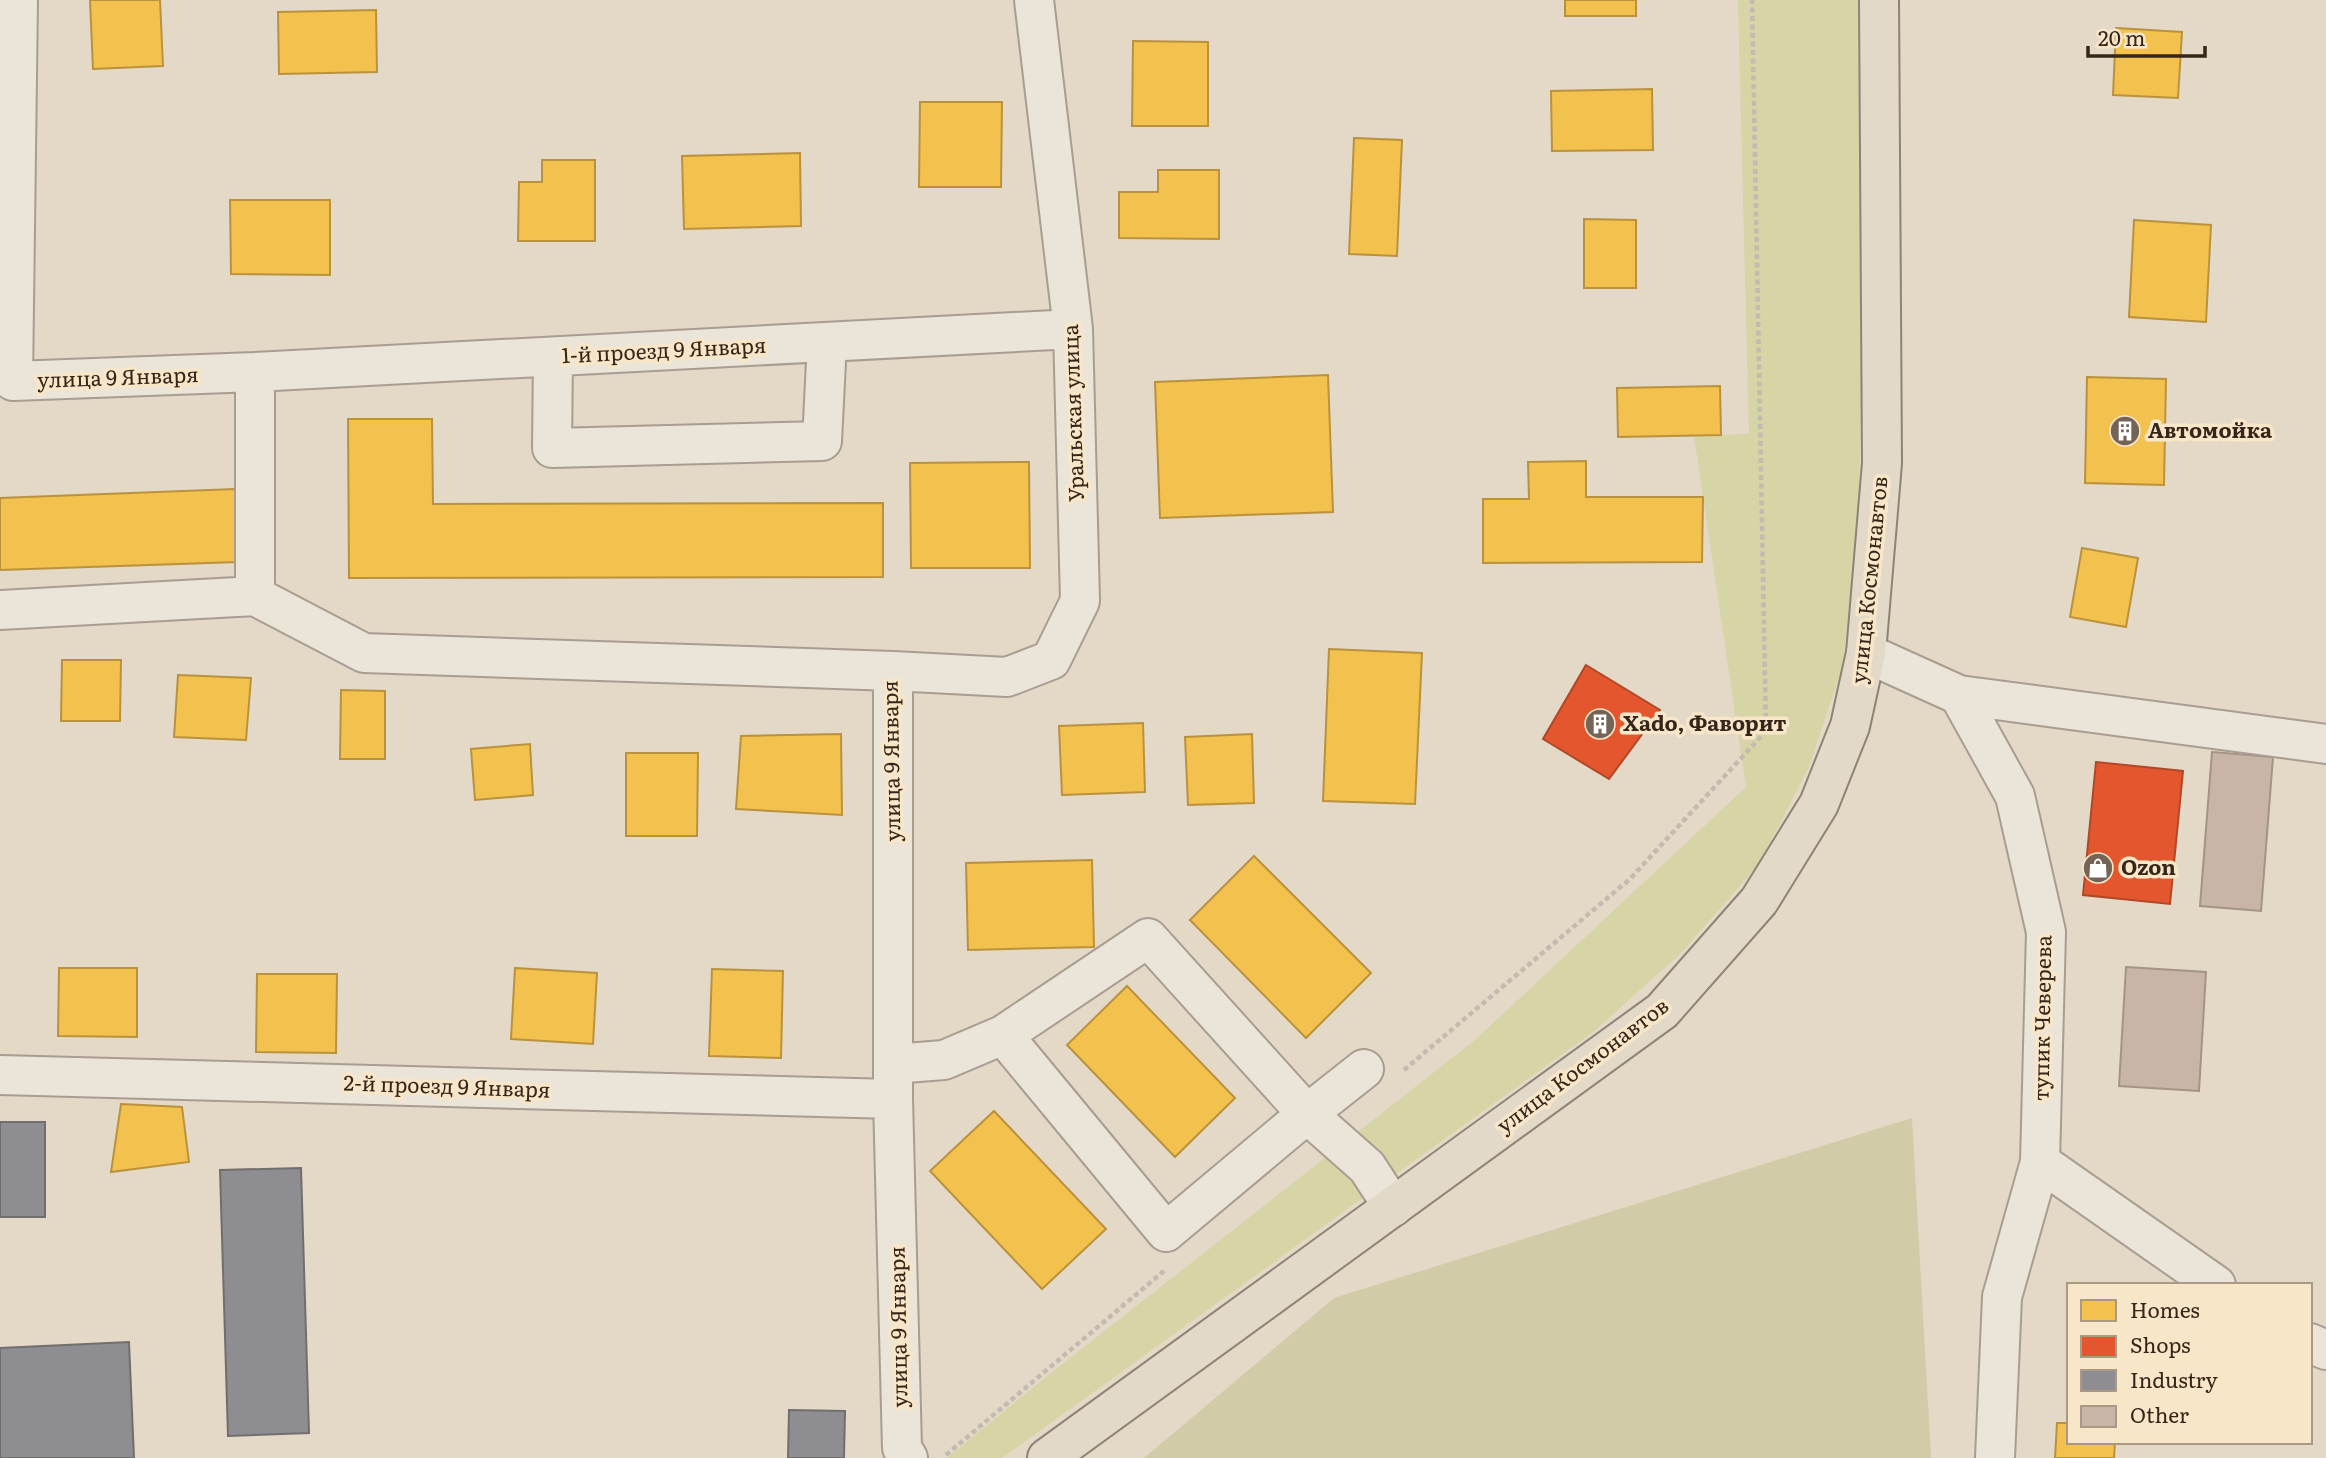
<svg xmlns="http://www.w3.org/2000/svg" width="2326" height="1458" viewBox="0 0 2326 1458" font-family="Literata,serif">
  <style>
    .green { fill: #d7d4a6 }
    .cemetery { fill: #d1cca7 }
    .homes { fill: #f2c14e; stroke: #ba923e; stroke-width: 2 }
    .shops { fill: #e4572e; stroke: #b04828; stroke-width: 2 }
    .industry { fill: #8d8d92; stroke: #736e6e; stroke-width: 2 }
    .building { fill: #c8b5a7; stroke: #a49386; stroke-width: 2 }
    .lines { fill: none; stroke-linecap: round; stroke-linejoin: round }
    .minor-casing { stroke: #a89d90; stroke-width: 42 }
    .major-casing { stroke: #8d8377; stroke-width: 42 }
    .path { stroke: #c3bab0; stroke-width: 4.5; stroke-dasharray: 5 3.5; stroke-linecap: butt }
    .minor { stroke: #ebe4d9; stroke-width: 38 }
    .major { stroke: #e3d9c9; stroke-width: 38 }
    .labels { text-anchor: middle; stroke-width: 7; stroke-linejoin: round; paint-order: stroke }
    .street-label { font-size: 21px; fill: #362519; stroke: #f8e6c9 }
    .poi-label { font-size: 21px; font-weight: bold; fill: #362519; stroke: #f8e6c9; text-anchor: start }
  </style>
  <rect width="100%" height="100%" fill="#e4d8c6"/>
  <path class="green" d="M 1738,0 L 1863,0 L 1865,249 L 1858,526 L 1842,668 L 1809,767 L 1759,864 L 1681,953 L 1593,1032 L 1002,1458 L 947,1458 L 1051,1373 L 1475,1040 L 1746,787 L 1694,436 L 1749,434 Z"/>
  <path class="cemetery" d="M 1912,1118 L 1931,1458 L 1144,1458 L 1334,1298 Z"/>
  <path class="homes" d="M 90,0 L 160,0 L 163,66 L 93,69 Z
    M 1565,0 L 1636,0 L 1636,16 L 1565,16 Z
    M 376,10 L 377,72 L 279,74 L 278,12 Z
    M 2116,28 L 2182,32 L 2178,98 L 2113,95 Z
    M 1133,41 L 1208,42 L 1208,126 L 1132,126 Z
    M 1652,89 L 1653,150 L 1552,151 L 1551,91 Z
    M 920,102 L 1002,102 L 1001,187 L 919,187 Z
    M 1354,138 L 1402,140 L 1397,256 L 1349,254 Z
    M 800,153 L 801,226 L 684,229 L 682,156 Z
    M 542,160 L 595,160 L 595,241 L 518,241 L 519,182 L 542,182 Z
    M 1158,170 L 1219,170 L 1219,239 L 1119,238 L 1119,192 L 1158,192 Z
    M 230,200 L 330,200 L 330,275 L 231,274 Z
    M 1584,219 L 1636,220 L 1636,288 L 1584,288 Z
    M 2134,220 L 2211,225 L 2206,322 L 2129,317 Z
    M 1328,375 L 1333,512 L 1160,518 L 1155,382 Z
    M 2087,377 L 2166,379 L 2164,485 L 2085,483 Z
    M 1720,386 L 1721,435 L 1618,437 L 1617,388 Z
    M 348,419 L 432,419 L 433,504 L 883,503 L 883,577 L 349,578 Z
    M 1586,461 L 1586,497 L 1703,497 L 1702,562 L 1483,563 L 1483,499 L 1529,499 L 1528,462 Z
    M 1029,462 L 1030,568 L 911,568 L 910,463 Z
    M 235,489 L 238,562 L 0,570 L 0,498 Z
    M 2082,548 L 2138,558 L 2126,627 L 2070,617 Z
    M 1329,649 L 1422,653 L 1415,804 L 1323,801 Z
    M 62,660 L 121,660 L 120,721 L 61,721 Z
    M 178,675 L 251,678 L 246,740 L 174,737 Z
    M 341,690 L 385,691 L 385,759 L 340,759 Z
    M 1143,723 L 1145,792 L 1062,795 L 1059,726 Z
    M 841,734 L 842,815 L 736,809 L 741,736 Z
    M 1252,734 L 1254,803 L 1188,805 L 1185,737 Z
    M 530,744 L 533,795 L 475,800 L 471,749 Z
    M 626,753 L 698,753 L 697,836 L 626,836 Z
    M 1254,856 L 1371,973 L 1306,1038 L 1190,920 Z
    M 1092,860 L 1094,947 L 968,950 L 966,863 Z
    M 59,968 L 137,968 L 137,1037 L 58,1036 Z
    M 515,968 L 597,973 L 593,1044 L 511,1039 Z
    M 712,969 L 783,971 L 781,1058 L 709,1056 Z
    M 257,974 L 337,974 L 336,1053 L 256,1052 Z
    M 1127,986 L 1235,1098 L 1175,1157 L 1067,1045 Z
    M 121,1104 L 182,1107 L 189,1162 L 111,1172 Z
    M 994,1111 L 1106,1229 L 1042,1289 L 930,1171 Z
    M 2057,1423 L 2069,1423 L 2069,1442 L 2115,1442 L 2114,1458 L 2055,1458 Z"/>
  <path class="shops" d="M 1586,665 L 1660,710 L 1609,779 L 1543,739 Z
    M 2096,762 L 2183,771 L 2170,904 L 2083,895 Z"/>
  <path class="industry" d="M 0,1122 L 45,1122 L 45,1217 L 0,1217 Z
    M 301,1168 L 309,1433 L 228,1436 L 220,1170 Z
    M 129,1342 L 134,1458 L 0,1458 L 0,1348 Z
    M 789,1410 L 845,1411 L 844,1458 L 788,1458 Z"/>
  <path class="building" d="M 2212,752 L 2273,757 L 2261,911 L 2200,906 Z
    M 2126,967 L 2206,972 L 2199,1091 L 2119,1086 Z"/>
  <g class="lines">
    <g class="minor-casing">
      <path id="minor" d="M 553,357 L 552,448 L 822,441 L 827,342
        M 255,372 L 1073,329
        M 255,596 L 364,653 L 893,671 L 893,1099 L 902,1448 L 908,1458
        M 0,610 L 255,596 L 255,372 L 13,381 L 18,0
        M 1866,653 L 1959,695 L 2015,796 L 2046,932 L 2040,1162 L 2216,1285
        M 893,671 L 1007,677 L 1051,660 L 1080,601 L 1073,329 L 1034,0
        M 1959,695 L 2326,744
        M 1003,1035 L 1148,938 L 1307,1114 L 1364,1069
        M 893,1064 L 944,1060 L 1003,1035 L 1166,1232 L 1307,1114 L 1367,1167 L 1393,1207
        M 0,1075 L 893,1099
        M 2310,1343 L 2326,1350
        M 1995,1458 L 2002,1297 L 2040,1162"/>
    </g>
    <g class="major-casing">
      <path id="major" d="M 1047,1458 L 1662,1011 L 1759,901 L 1819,804 L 1850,726 L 1866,653 L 1882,463 L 1879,0"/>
    </g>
    <path class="path" d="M 1404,1070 L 1630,879 L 1766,731 L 1752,0
      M 946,1455 L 1164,1271"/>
    <use href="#minor" class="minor"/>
    <use href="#major" class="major"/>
  </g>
  <defs>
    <g id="building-disc" transform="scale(1.575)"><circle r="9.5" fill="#736456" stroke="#f8e6c9"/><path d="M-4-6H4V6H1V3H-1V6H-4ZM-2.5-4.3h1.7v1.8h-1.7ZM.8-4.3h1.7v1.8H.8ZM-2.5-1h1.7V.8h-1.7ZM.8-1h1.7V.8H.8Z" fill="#fff"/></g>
    <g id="shop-disc" transform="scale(1.575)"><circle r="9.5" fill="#736456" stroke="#f8e6c9"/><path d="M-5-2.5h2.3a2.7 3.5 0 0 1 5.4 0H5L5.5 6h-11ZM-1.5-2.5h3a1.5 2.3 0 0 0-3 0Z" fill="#fff"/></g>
  </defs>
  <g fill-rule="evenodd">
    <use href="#building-disc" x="2125" y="431"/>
    <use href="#building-disc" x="1600" y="724"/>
    <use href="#shop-disc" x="2098" y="868"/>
  </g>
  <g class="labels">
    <g class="street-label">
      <text transform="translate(664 351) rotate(-3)" y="7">1-й проезд 9 Января</text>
      <text transform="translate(118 378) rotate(-2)" y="7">улица 9 Января</text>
      <text transform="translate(1074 413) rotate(-92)" y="7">Уральская улица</text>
      <text transform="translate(1870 580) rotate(-84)" y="7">улица Космонавтов</text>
      <text transform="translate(892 761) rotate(-91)" y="7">улица 9 Января</text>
      <text transform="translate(2043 1018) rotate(-89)" y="7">тупик Чеверева</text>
      <text transform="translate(1583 1066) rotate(-37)" y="7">улица Космонавтов</text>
      <text transform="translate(447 1087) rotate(2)" y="7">2-й проезд 9 Января</text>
      <text transform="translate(899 1327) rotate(-91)" y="7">улица 9 Января</text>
    </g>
    <g class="poi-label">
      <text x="2148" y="438">Автомойка</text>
      <text x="1623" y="731">Xado, Фаворит</text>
      <text x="2121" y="875">Ozon</text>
    </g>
  </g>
  <rect x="2067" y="1283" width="245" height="161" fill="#f8e6c9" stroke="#aa9983" stroke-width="2"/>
  <rect x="2081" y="1300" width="35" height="21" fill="#f2c14e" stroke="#aa9983" stroke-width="2"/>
  <text x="2130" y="1318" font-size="21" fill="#362519">Homes</text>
  <rect x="2081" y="1336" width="35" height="21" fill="#e4572e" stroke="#aa9983" stroke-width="2"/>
  <text x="2130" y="1353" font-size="21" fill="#362519">Shops</text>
  <rect x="2081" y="1370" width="35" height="21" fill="#8d8d92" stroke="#aa9983" stroke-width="2"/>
  <text x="2130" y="1388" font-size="21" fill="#362519">Industry</text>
  <rect x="2081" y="1406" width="35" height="21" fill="#c8b5a7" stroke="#aa9983" stroke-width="2"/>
  <text x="2130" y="1423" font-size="21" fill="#362519">Other</text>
  <path d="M2088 46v10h117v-10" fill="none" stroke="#362519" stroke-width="3.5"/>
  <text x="2098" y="46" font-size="21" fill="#362519" stroke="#f8e6c9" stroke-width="5" paint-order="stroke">20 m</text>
</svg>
